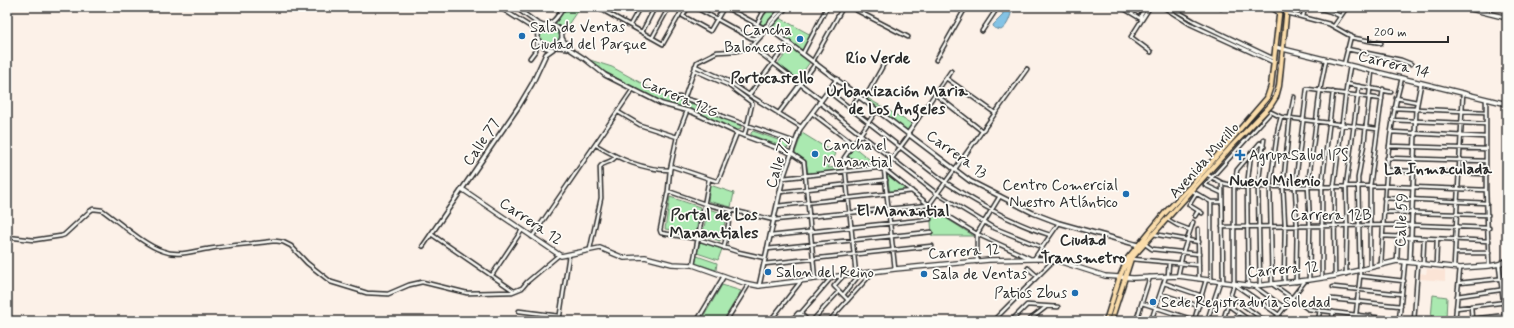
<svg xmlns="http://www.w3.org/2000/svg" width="1514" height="328" viewBox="0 0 1514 328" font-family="Mynerve,sans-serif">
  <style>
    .built { fill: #fbe4d6 }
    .green { fill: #aae9b0; stroke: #6a8a6e }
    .water { fill: #84c3e5; stroke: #60869b }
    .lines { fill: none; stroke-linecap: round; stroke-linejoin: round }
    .minor-casing { stroke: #2b2b2b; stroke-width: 5.5 }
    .tertiary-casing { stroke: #2b2b2b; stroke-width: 6 }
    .secondary-casing { stroke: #2b2b2b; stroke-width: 6 }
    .primary-casing { stroke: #2b2b2b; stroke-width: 7 }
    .minor { stroke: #fdfcf7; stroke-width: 2.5 }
    .tertiary { stroke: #fdfcf7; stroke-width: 3 }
    .secondary { stroke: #fdfcf7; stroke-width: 3.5 }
    .primary { stroke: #fbddab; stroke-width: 4 }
    .poi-dot { fill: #1f6fb2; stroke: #fdfcf7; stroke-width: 1.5 }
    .labels { text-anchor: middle; stroke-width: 3.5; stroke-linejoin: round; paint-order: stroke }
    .poi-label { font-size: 15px; fill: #2b2b2b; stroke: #fdfcf7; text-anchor: start }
    .street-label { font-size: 15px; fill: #2b2b2b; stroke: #fdfcf7 }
    .neighbourhood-label { font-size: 16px; font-weight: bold; fill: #2b2b2b; stroke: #fdfcf7 }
  </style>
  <rect width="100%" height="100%" fill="#fcf1e8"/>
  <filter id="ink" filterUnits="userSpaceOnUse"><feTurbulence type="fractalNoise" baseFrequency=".025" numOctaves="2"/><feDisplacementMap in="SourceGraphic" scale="8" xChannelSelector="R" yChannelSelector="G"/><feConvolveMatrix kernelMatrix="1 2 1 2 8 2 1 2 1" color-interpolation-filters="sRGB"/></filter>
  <g filter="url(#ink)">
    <path class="built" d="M 1427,269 L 1445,271 L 1445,281 L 1420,279 L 1420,273 L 1426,274 Z"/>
    <path class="green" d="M 567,7 L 580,7 L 563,32 L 556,23 Z
      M 768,7 L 782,7 L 764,26 L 759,23 Z
      M 780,18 L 811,35 L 802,51 L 771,27 Z
      M540 36a10 10 0 1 1 20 0a10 10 0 1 1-20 0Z
      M 791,47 L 810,62 L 798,79 L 778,64 Z
      M 590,60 L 612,67 L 670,99 L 693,104 L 741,126 L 741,129 L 738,130 L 730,128 L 686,108 L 659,101 L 600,69 Z
      M 867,98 L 912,124 L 907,131 L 866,100 Z
      M 753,131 L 789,144 L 789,147 L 786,148 L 751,135 L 751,133 Z
      M 802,133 L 836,154 L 828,168 L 840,167 L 840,171 L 808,174 L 806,161 L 795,153 Z
      M 854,147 L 879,167 L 847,157 Z
      M 887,174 L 909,191 L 890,193 Z
      M 710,185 L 734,193 L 731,207 L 708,201 Z
      M 670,197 L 700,207 L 696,234 L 665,229 Z
      M 930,208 L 974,236 L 932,236 Z
      M 708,209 L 727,214 L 720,241 L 702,236 Z
      M 700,242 L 722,249 L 718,260 L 697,253 Z
      M 697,256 L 717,263 L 716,270 L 695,263 Z
      M 722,285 L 741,291 L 723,321 L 701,321 Z
      M 1433,295 L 1447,297 L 1446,319 L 1431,318 Z"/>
    <path class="water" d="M 1005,7 L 1013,7 C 1010,16 1009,25 1001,30 L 994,28 L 993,25 L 1002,16 Z"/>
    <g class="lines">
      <g class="minor-casing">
        <path id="minor" d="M 499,7 L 534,29 L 538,35
          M 515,7 L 537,23 L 544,26
          M 597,7 L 663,44 L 684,7
          M 688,7 L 683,16 L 710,31 L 724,7
          M 695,7 L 751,38 L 758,39
          M 725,7 L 764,28
          M 755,7 L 764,12
          M 850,7 L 908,37
          M 1121,7 L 1141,19
          M 1150,7 L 1131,37 L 1151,52
          M 1163,7 L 1190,24 L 1273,62
          M 1170,7 L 1194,21 L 1274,59
          M 1270,7 L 1279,13
          M 1315,7 L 1331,12 L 1340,16
          M 1221,8 L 1222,7
          M 1287,13 L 1329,24 L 1354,38 L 1381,43
          M 1303,17 L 1305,7
          M 1141,19 L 1141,15 L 1146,7
          M 757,24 L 766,7
          M 630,25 L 640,7
          M 1334,26 L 1347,7
          M 982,31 L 998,7
          M 642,32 L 655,7
          M 652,38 L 669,7
          M 755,39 L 783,7
          M 751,46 L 821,100
          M 1347,49 L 1401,60 L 1411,64
          M 803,53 L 827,7
          M 530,58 L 536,50 L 538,39
          M 936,60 L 966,7
          M 813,61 L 843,7
          M 1344,64 L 1351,36
          M 695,66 L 728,81 L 749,95 L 801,127
          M 694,70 L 728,85 L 751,102 L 752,104 L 747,126 L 744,136
          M 946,78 L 995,113
          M 1347,84 L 1391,92
          M 828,91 L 945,182 C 978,204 1012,223 1050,235
          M 935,94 L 982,131
          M 749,95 L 789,42
          M 679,97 L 697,102 L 724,117 L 795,142
          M 1396,98 L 1417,102
          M 684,99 L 697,62 L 717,52 L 737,51 L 749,47 L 756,42 L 787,7
          M 1486,99 L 1486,190 L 1489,266
          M 864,100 L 885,62
          M 819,102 L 936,193 L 992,227 L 1041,247
          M 850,108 L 859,96
          M 1394,108 L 1485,112
          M 687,111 L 677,137 L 670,170 L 668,191 L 660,230 L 661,233 L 698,239 L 738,252 L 765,258
          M 618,112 L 640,125 L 677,137
          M 812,113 L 853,144
          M 778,114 L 816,63
          M 1281,117 L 1278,128 L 1270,186 L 1272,284 L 1308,309 L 1405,321
          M 1392,120 L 1485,124
          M 1391,132 L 1485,137
          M 908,133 L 951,71
          M 596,145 C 619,159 643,170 670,170
          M 1389,146 L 1486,149
          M 791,153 L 804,162 L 815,279
          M 844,158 L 884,170
          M 1387,158 L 1486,161
          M 671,166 L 716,181 L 718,181 L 737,133
          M 884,169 L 929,205 L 977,234 L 1029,258
          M 1386,170 L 1486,174
          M 1206,174 L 1222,183 L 1240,187 L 1385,186 L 1486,190
          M 783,178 L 876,168
          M 1222,183 L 1223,282
          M 668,191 L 705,204 L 774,220 L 929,205 L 1027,69
          M 780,192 L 886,180
          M 1194,192 L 1211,202 L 1222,202
          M 1222,193 L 1205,185 L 1271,112 L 1281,117 L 1377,129
          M 1196,194 L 1189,205 L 1202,213
          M 1384,198 L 1487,203
          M 1211,202 L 1211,281
          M 777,206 L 912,191
          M 1385,212 L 1488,215
          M 1195,216 L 1198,211
          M 1167,219 L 1177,225 L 1190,230
          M 1222,227 L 1411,225 L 1489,228
          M 1198,229 L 1199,279
          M 431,234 L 514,291
          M 1153,234 L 1199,242
          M 770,236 L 930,219
          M 1383,236 L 1489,241
          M 7,237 L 34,240 L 61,236 L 64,235 L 90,211 L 93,209 L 102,210 C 119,222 144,245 163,251 C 178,257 192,251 208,249 C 230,245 252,244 275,241 L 283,242 L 291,246 L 307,263 L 331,282 L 367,293 L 388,294 L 409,285 L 422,282 L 467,293 L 512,292 L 522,288 L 527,282 L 559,255
          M 532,237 L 633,89
          M 1145,244 L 1152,249 L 1199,254
          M 724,248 L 731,210
          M 590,249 L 601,198 L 600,167 C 604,161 611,164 616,156
          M 767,249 L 931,232
          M 1455,253 L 1489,253
          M 1034,259 L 1059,223
          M 1132,259 L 1199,265
          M 1397,261 L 1398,236
          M 977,262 L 977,234 L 1000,196
          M 1423,263 L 1424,238
          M 764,264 L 932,246
          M 1381,264 C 1385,202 1385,139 1402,78
          M 693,265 L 709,179
          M 1436,265 L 1437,239
          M 1370,267 L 1370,186 L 1383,89
          M 1454,267 L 1463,93
          M 1028,268 L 1037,276
          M 895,269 L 884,169 L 910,134
          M 856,274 L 844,158 L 877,110
          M 1346,274 L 1347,226 L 1346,186 L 1359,86
          M 492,275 L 522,230
          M 843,276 L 834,286 L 848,300
          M 1168,276 L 1169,263
          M 1178,276 L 1183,252 L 1193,222
          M 1335,276 L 1334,186 L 1347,84 L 1350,66
          M 1360,276 L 1404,281
          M 1322,278 L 1322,186 L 1333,92
          M 1309,280 L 1310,226 L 1308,186 L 1320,90 L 1326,60
          M 1296,282 L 1297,226 L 1295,187 L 1307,89 L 1382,99
          M 1164,283 L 1202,296
          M 1284,283 L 1285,226 L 1283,187 L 1290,117 L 1294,97
          M 1459,283 L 1507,278
          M 1234,284 L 1279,315
          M 1260,285 L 1258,186 L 1264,139
          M 1248,286 L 1247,187 L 1251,153
          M 1254,286 L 1285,308
          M 1333,287 L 1402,294
          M 1161,294 L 1199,306
          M 843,295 L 860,274
          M 1231,296 L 1265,321
          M 1457,296 L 1507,289
          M 1332,299 L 1401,306
          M 1142,303 L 1194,320
          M 1228,305 L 1250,321
          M 1471,306 L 1472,321
          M 1456,308 L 1507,302
          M 519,311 L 559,316
          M 800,313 L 808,321
          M 1356,314 L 1360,276 L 1358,178 L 1364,144 L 1372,71
          M 1207,320 L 1212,321
          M 559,321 L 569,255
          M 697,321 L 724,276
          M 726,321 L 749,284
          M 770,321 L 801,281
          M 791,321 L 798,313 L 800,313
          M 794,321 L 831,278
          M 812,321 L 839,291
          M 829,321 L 873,272
          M 996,321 L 996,318 L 1054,260
          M 1011,321 L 1027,305 L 1058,307
          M 1028,321 L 1046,307
          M 1136,321 L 1150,277
          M 1151,321 L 1166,276
          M 1194,321 L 1206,280
          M 1207,321 L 1220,282
          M 1223,321 L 1234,284 L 1234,187 L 1237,170 L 1259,144 L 1260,143 L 1264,147
          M 1235,321 L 1238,313
          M 1274,321 L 1305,281
          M 1318,321 L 1320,310
          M 1332,321 L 1333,312
          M 1358,321 L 1359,315
          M 1370,321 L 1371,316
          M 1399,321 L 1405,262
          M 1414,321 L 1418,263
          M 1455,321 L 1460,268
          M 1455,321 L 1507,315"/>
      </g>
      <g class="tertiary-casing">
        <path id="tertiary" d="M 548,25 C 557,25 562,30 562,38 L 557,47
          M 766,26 L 970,181 L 1033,213 L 1059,223 L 1138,245
          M 562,38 L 568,48
          M 557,47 L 568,48 L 585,59 L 605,75 L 662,104 L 692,112 L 737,133 L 791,153
          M 552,49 C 542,49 533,38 541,29 C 544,25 548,25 552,22 C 557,19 560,12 564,7
          M 423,246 L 519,106 L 532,84 L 546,54 L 553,49
          M 1410,262 L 1416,109 L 1421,83
          M 1499,264 L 1506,321
          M 759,286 L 783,178 L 800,129 L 837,79"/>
      </g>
      <g class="secondary-casing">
        <path id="secondary" d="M 1463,7 L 1507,18
          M 1275,47 L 1507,104
          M 462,189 L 561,256 L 600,248 L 624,258 L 645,257 L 672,264 L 693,265 L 744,283 L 759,286 L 895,269 L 989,260 L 1034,259 L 1049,259 L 1058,261 L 1105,276 L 1133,278 L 1178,276 L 1254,286 L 1309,280 L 1335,276 L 1397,261 L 1460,268 L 1489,266 L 1499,264 L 1507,260"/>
      </g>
      <g class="primary-casing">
        <path id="primary" d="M 1106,321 L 1119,279 L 1128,258 L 1165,213 L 1189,188 L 1267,98 L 1271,86 L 1280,7
          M 1111,321 L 1131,259 L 1230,148 L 1271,105 L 1276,97 L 1279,86 L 1287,7"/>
      </g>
      <use href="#minor" class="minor"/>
      <use href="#tertiary" class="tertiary"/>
      <use href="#secondary" class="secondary"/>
      <use href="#primary" class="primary"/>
    </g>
  </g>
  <g class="poi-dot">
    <circle cx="522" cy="36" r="4"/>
    <circle cx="800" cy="39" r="4"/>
    <circle cx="815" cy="154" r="4"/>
    <path d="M1238 149h4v4h4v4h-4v4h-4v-4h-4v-4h4z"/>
    <circle cx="1126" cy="194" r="4"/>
    <circle cx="768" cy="272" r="4"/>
    <circle cx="924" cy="274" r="4"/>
    <circle cx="1075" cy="293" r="4"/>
    <circle cx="1153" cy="302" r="4"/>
  </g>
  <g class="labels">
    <g class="poi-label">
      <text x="530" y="32">Sala de Ventas<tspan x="530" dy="17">Ciudad del Parque</tspan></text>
      <text x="792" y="35" text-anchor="end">Cancha<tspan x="792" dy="17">Baloncesto</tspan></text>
      <text x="823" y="150">Cancha el<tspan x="823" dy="17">Manantial</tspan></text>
      <text x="1249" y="160">AgrupaSalud IPS</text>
      <text x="1118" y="190" text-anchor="end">Centro Comercial<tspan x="1118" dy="17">Nuestro Atlántico</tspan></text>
      <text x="776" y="277">Salon del Reino</text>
      <text x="932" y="279">Sala de Ventas</text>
      <text x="1067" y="298" text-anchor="end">Patios Zbus</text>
      <text x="1161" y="307">Sede Registraduría Soledad</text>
    </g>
    <g class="street-label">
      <text transform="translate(1394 64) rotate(14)" y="5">Carrera 14</text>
      <text transform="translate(680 97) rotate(23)" y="5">Carrera 12G</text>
      <text transform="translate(481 142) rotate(-56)" y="5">Calle 77</text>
      <text transform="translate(957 154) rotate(36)" y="5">Carrera 13</text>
      <text transform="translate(1204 160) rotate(-48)" y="5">Avenida Murillo</text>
      <text transform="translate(778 162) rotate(-73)" y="5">Calle 72</text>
      <text x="1331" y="220">Carrera 12B</text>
      <text transform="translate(1401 220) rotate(-88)" y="5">Calle 59</text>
      <text transform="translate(531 221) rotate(34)" y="5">Carrera 12</text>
      <text transform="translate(964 251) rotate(-4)" y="5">Carrera 12</text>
      <text transform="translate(1283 269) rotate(-5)" y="5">Carrera 12</text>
    </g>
    <g class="neighbourhood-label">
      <text x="878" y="63">Río Verde</text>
      <text x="772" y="83">Portocastello</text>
      <text x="897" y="96">Urbanización Maria<tspan x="897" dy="18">de Los Angeles</tspan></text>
      <text x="1438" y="174">La Inmaculada</text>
      <text x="1275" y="186">Nuevo Milenio</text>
      <text x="903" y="216">El Manantial</text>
      <text x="714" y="220">Portal de Los<tspan x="714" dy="18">Manantiales</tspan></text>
      <text x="1083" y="245">Ciudad<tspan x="1083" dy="18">Transmetro</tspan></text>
    </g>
  </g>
  <rect width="1514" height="328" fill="none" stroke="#fdfcf7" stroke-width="24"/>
  <rect x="12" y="12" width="1490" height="304" fill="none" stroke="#2b2b2b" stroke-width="1.5" filter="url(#ink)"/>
  <path d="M1368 36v6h80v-6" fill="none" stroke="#2b2b2b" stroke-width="2"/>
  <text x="1374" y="36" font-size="12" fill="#2b2b2b" stroke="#fdfcf7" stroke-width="3" paint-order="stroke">200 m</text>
</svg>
